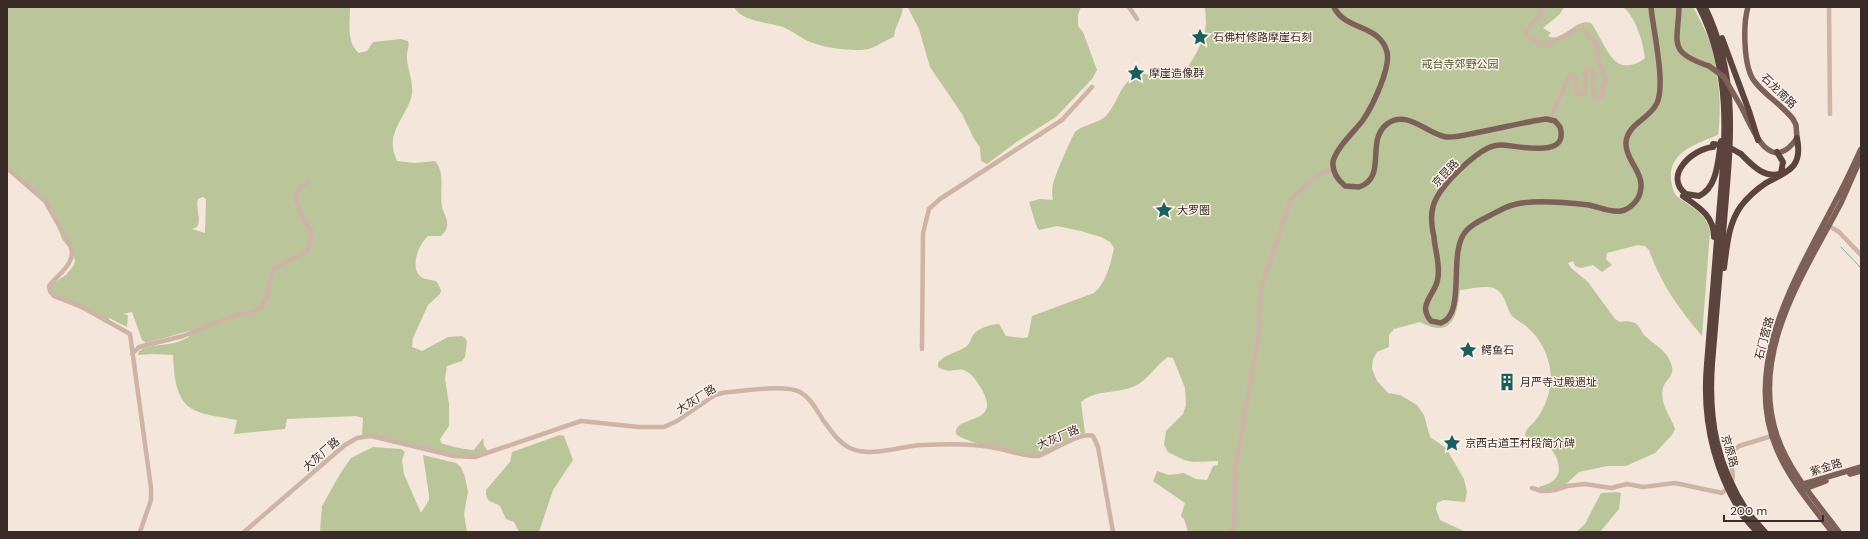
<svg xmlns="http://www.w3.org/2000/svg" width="1868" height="539" viewBox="0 0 1868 539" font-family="'DM Sans','Noto Sans SC',sans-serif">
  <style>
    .green { fill: #bbc59a; fill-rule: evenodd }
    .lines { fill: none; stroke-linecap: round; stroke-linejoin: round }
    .stream { stroke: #77b4b1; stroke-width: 1 }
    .minor { stroke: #ceb4a6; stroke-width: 4.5 }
    .major { stroke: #7d6057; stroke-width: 5.5 }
    .highway { stroke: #5b443e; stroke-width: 6 }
    .major-bridge { stroke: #7d6057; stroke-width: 5.5 }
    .highway-bridge { stroke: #5b443e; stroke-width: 6 }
    .labels { text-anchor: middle; stroke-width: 3; stroke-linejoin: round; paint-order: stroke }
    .poi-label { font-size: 11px; fill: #392b27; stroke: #fbf1e8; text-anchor: start }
    .park-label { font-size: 11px; fill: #4d5a29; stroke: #fbf1e8 }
    .street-label { font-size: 11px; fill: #392b27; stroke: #fbf1e8 }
  </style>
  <rect width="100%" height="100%" fill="#f4e6db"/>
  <path class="green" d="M 7,7 L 350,7 C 350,22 346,43 359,53 L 367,51 L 373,42 L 401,39 L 408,41 C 410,47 406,52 407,59 C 408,72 416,88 410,101 C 401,124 385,135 397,161 L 415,163 L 435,161 C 446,173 439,192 442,207 C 443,212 447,217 447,222 C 448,228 445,232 441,236 L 428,236 C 419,244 409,267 421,277 C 425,280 432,279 437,282 L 441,290 L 440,294 L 428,305 L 413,338 L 412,347 L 422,351 L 448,337 L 462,336 L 465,338 L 467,342 L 465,357 L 462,361 L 447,366 L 445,379 L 449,404 L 449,426 L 440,439 L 441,443 C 450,446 465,450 474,450 L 483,438 L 484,446 L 488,451 L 474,456 L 456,456 L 362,435 L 363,418 L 356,416 L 287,419 L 285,429 L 234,434 L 237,420 C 223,417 206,416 194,410 C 175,401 174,374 173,355 L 153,354 L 138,355 L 139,351 C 149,344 162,346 174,343 C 179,342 184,339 189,337 L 189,331 L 146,343 L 142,340 L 132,312 L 123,314 L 128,315 L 127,327 L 109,318 L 108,323 L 95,315 L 57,299 L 50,287 L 55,282 L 66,275 L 74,265 L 75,260 L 69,248 L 62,239 L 51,208 L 7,168 ZM 203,197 L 206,199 L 205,233 L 192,229 L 197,227 C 202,218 195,209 198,199 Z
    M 734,7 L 1081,7 L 1078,15 L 1078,26 L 1083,32 L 1097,70 L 1092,79 L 1056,117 L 1018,141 L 987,164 L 981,161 L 980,147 L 974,139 L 962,114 L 930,67 L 919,29 L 908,8 L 903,7 C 902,19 895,25 894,37 C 882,41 874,50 861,50 C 844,50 825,48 810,42 C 800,38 793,31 783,27 C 768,22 742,22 734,7 Z
    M 1205,7 L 1564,7 L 1560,14 L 1543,28 L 1551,33 L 1548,36 C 1565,44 1573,18 1591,23 C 1599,34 1605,50 1614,60 C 1622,69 1638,65 1645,58 C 1643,42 1636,17 1623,7 L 1693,7 C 1699,18 1705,29 1709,40 C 1719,68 1722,107 1718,135 C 1696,144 1668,152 1671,180 C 1672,186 1673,193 1678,197 C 1691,208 1706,212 1710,231 L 1702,336 C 1679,309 1661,284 1649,250 L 1645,246 L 1638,245 L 1607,253 L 1606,259 L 1612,265 L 1602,272 L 1593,265 L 1581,268 L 1575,266 L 1573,261 L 1568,263 L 1571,268 L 1588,282 L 1615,319 L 1620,322 C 1625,321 1629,321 1635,323 C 1640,326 1641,331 1644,335 C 1654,345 1669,351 1672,367 C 1674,377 1665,380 1663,388 C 1659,403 1671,417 1675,429 L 1672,435 L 1655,453 L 1626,466 L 1607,466 L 1579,472 L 1561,489 L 1539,491 L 1539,487 C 1544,485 1550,484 1554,480 C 1567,468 1552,444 1538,440 C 1535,439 1531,439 1528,439 L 1525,435 C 1526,428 1531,426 1535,421 C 1543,411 1548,399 1550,387 C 1554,367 1544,342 1529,329 C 1524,323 1514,320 1510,313 C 1506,305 1504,292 1494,288 C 1484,285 1470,289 1460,290 C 1457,317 1452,339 1420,322 L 1394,329 L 1389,335 L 1389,347 L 1377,352 L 1373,359 L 1372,369 L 1377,381 L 1388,393 L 1400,395 L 1417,405 L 1424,415 L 1430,437 L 1446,448 L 1464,479 L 1467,492 L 1465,502 L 1443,500 L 1437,503 L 1436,509 L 1440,520 L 1466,532 L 1188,532 L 1184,519 L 1181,516 L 1185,503 L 1153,481 L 1157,471 L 1169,475 L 1184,473 L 1196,479 L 1207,480 L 1213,466 L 1218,465 L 1218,461 L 1193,462 L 1184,460 L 1168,452 L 1164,445 L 1166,431 L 1183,414 L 1186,405 L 1185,388 L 1173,358 L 1168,357 C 1156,365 1148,380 1135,386 C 1117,394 1096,389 1081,402 L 1085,433 L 1038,454 L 1032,455 C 1013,451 969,445 956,434 C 953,414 1004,427 981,388 C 961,355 956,379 938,367 L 938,363 C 944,354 958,353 967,346 C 970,343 971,339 973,335 C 979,328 990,324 999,324 L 1006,336 L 1023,338 L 1028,337 L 1032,316 L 1094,293 C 1106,283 1111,263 1114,248 L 1110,242 L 1101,237 L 1081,231 L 1057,226 L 1039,230 C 1035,226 1032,209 1029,202 L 1040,199 L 1053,200 C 1052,194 1052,190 1053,184 C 1054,178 1073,133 1076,131 C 1083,125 1101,122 1106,116 C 1121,99 1119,80 1143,73 L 1155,78 L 1169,77 L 1186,70 L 1197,52 L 1205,32 L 1206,22 Z
    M 560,435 L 564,436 L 573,460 L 553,490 L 539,532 L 519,532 L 514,522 L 506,519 L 500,506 C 490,500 486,503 486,490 L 510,462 L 512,452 Z
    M 373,447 L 401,449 L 405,452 L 402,460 L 404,474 L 421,513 L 429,500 L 429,495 L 423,455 L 456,463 L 461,467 L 465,477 L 468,492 L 464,514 L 467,532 L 320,532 L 322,506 L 340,474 L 351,458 Z
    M 1617,492 L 1621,493 L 1619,509 L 1600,532 L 1576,532 L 1585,524 L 1601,493 Z"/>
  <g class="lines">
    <path class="stream" d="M 1841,247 L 1861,268"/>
    <path class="minor" d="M 1129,7 L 1137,19
      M 1542,7 L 1541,15 L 1532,23 L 1526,31 L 1527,36 L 1539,43 L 1549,44 L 1573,31 L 1580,29 L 1586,32 L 1598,47 L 1598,60 L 1606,77 L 1601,97 L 1596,98 L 1593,96 L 1594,72 L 1589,70 L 1585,73 L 1585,92 L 1581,95 L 1576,92 L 1576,79 L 1573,76 L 1569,77 L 1550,119
      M 1829,7 L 1830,114
      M 7,168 L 45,201 L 71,247 C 76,264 58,274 49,286 L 50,291 L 54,296 L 82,307 L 130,334 L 151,488 L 151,500 L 140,532
      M 1826,224 L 1839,232 L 1861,255
      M 922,349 L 923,233 L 929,209 L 940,199 L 1062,120 L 1092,87
      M 132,354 L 139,347 L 183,336 L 236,315 L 253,312 L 261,307 L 267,297 L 271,276 L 275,268 L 307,251 L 310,244 L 311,230 L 304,220 L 295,198 L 301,186 L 308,183
      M 1532,488 L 1541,491 L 1548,491 L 1555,490 L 1567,486 L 1585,484 L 1611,488 L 1627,484 L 1643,487 L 1675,483 L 1722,493 C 1747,473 1718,462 1739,446 L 1775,435
      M 244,532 L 345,445 L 357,438 L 371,436 L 454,456 L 475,457 L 581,421 L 639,427 L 664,427 L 677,421 L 715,395 L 722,393 C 740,391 785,384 800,392 C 811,398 817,411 823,420 C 831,431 838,442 850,448 C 871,458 900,446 922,445 C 945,444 972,443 995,448 C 1009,450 1024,457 1039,456 C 1052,451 1081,431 1093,436 L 1098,447 L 1113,532
      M 1231,532 L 1234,526 L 1235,470 L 1258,339 L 1261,288 L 1291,199 L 1319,174 L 1333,169"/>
    <path class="major" d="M 1334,7 C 1345,31 1380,24 1387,52 C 1391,68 1372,107 1363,120 C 1355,131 1335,149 1333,162 C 1332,172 1338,180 1345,186 L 1359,187 C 1388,177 1365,141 1387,124 C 1407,109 1427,134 1446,137 C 1457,138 1469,134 1480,132 C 1502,128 1524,122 1546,119 L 1555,121 L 1560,127 C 1570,160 1517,145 1500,145 C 1493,145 1487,148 1481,152 C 1465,163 1437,189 1433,207 C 1430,217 1432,228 1434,237 C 1435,250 1440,264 1438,277 C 1437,294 1416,304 1431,321 L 1441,323 C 1467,314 1447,252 1466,231 C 1472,224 1481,220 1489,216 C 1497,212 1505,207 1513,205 C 1530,199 1571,203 1589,205 C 1599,207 1611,213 1621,211 C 1630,209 1638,201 1640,193 C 1646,173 1625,161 1626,142 C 1628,123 1650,119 1657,103 C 1666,83 1653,30 1651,7
      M 1679,7 C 1678,43 1667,52 1709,66
      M 1743,110 C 1753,131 1771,176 1797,138 L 1796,125 L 1793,119 C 1782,105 1766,96 1755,82 C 1743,68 1743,24 1748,7
      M 1850,474 L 1861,471
      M 1800,485 L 1861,467
      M 1802,490 L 1826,481
      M 1832,532 C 1812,506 1790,480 1777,450 C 1740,364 1798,274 1836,200 C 1845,184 1853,166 1861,149
      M 1839,532 C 1816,501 1790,473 1777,436 C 1749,352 1804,274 1841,203 C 1848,188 1854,173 1861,158"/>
    <path class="highway" d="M 1699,7 C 1735,77 1724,152 1718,227 C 1714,273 1711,318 1707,364
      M 1705,7 C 1740,80 1730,145 1724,222 C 1720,269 1716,317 1712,364
      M 1722,38 L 1749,111 L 1758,140
      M 1713,147 C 1692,149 1663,176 1686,194 L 1699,196 C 1718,187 1718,159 1721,141
      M 1777,152 L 1783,162 L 1781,173
      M 1741,154 C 1752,165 1765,180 1782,173
      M 1683,196 C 1698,207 1714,215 1714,237
      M 1724,268 C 1727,246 1728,224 1741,206 C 1748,197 1757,189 1766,183 C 1788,171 1803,168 1797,138
      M 1748,513 L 1765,532
      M 1743,516 L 1757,532"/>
    <path class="major-bridge" d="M 1709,66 L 1724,77 L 1743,110"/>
    <path class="highway-bridge" d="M 1713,144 L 1727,146 L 1741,154
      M 1707,364 C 1702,419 1713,469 1743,516
      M 1712,364 C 1708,421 1717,465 1748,513"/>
  </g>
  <defs>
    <g id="sight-bare" transform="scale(1.38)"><path d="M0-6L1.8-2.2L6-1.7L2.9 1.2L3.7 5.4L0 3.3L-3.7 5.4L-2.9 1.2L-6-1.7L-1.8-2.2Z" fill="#195f5d" stroke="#fbf1e8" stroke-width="2.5" paint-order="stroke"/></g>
    <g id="building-bare" transform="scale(1.38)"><path d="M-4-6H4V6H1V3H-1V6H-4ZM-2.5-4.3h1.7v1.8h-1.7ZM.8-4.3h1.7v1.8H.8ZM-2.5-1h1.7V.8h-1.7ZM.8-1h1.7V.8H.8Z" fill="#195f5d" stroke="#fbf1e8" stroke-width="2.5" paint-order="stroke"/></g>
  </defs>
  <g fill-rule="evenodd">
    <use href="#sight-bare" x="1200" y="37"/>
    <use href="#sight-bare" x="1136" y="73"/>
    <use href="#sight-bare" x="1164" y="210"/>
    <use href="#sight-bare" x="1468" y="350"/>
    <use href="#building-bare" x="1507" y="382"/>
    <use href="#sight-bare" x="1452" y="443"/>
  </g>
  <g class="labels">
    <g class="poi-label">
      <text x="1213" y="41">石佛村修路摩崖石刻</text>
      <text x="1149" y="77">摩崖造像群</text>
      <text x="1177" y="214">大罗圈</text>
      <text x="1481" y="354">鳄鱼石</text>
      <text x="1520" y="386">月严寺过殿遗址</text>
      <text x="1465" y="447">京西古道王村段简介碑</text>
    </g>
    <g class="park-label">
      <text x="1460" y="68">戒台寺郊野公园</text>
    </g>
    <g class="street-label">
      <text transform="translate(1779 91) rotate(44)" y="4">石龙南路</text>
      <text transform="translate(1445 173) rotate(-47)" y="4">京昆路</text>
      <text transform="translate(1764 338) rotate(-75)" y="4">石门营路</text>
      <text transform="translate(696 399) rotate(-32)" y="4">大灰厂路</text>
      <text transform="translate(1058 437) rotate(-23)" y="4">大灰厂路</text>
      <text transform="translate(1730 451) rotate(74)" y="4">京原路</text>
      <text transform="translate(321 454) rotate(-41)" y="4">大灰厂路</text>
      <text transform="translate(1826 467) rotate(-17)" y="4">紫金路</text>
    </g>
  </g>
  <rect width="1868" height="539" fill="none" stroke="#392b27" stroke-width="16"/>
  <path d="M1724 515v6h99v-6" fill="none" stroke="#392b27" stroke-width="2"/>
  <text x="1730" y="515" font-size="12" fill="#392b27" stroke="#fbf1e8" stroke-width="3" paint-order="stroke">200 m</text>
</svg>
